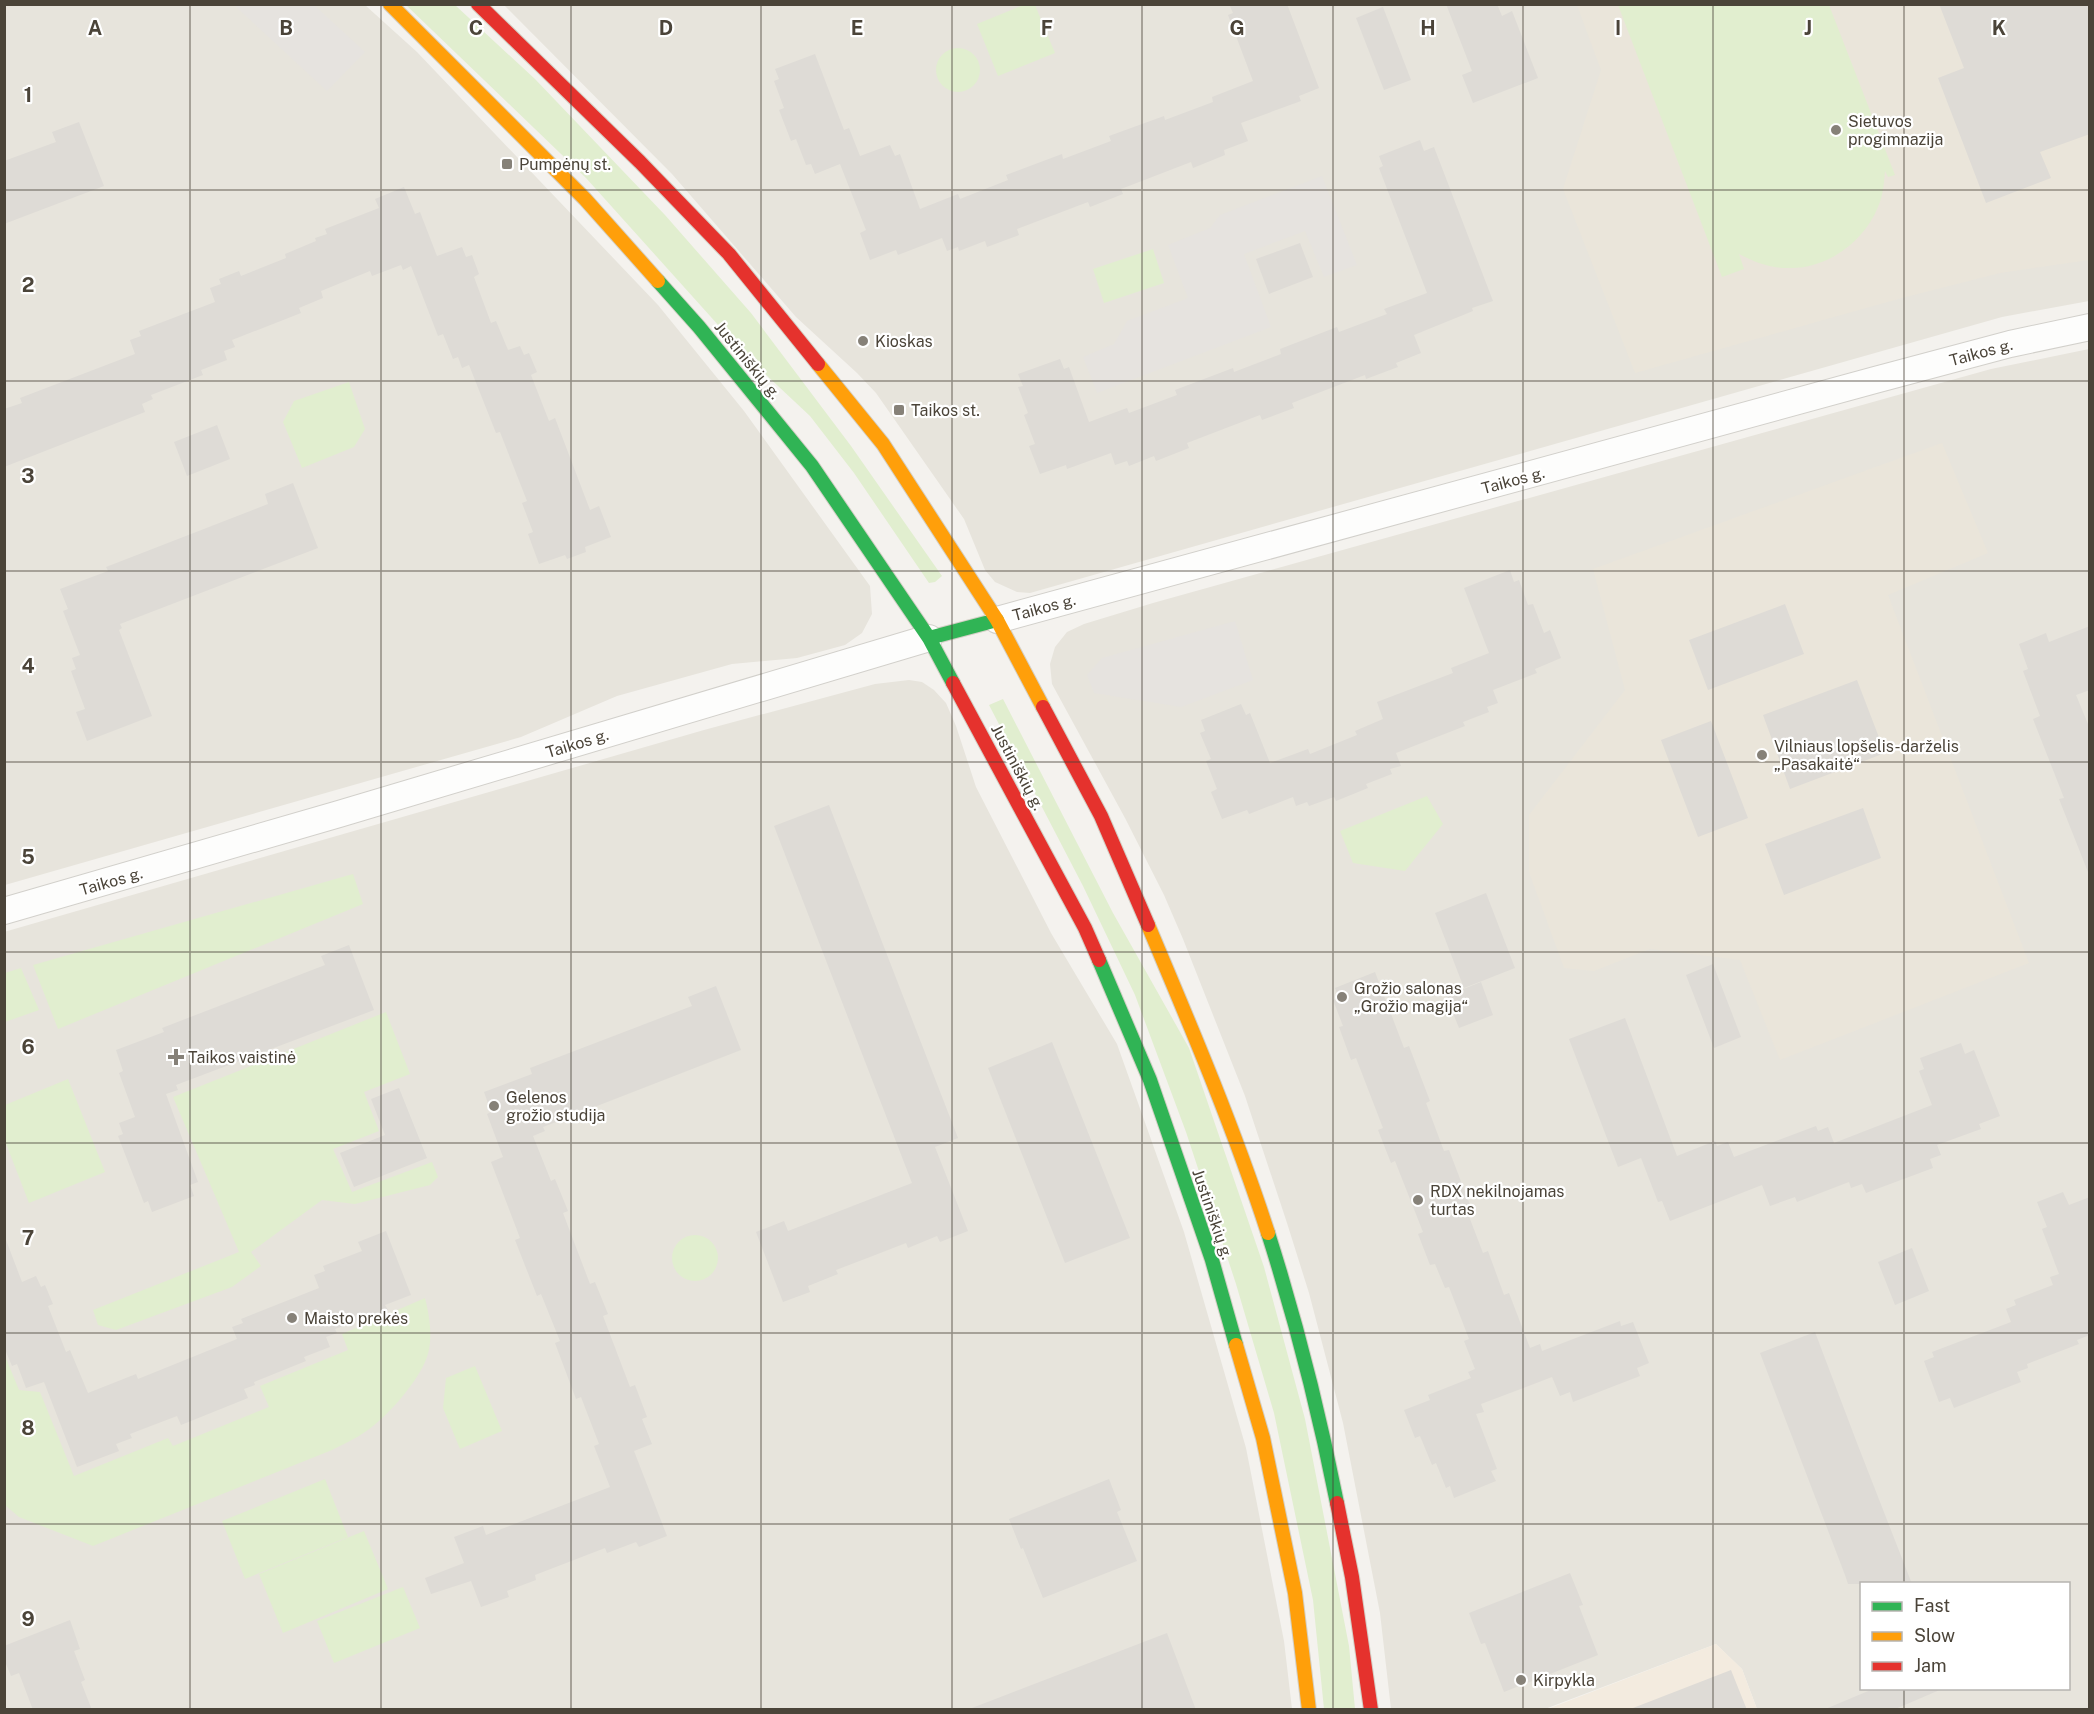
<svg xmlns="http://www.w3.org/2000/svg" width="2094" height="1714" viewBox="0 0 2094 1714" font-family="'Public Sans',sans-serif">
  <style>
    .residential { fill: #e7e4dc; fill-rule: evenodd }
    .commercial { fill: #f3ebdf }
    .education { fill: #eae5da }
    .green { fill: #e1eecf }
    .parking { fill: #e6e3df }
    .building { fill: #dedbd6 }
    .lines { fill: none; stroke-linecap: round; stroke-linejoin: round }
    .street-casing { stroke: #d2d0cb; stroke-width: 28 }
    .fast-casing { stroke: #d3cfc5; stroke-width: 16 }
    .slow-casing { stroke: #d3cfc5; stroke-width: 16 }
    .jam-casing { stroke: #d3cfc5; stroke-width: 16 }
    .street { stroke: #fdfdfc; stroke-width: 26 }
    .fast { stroke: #30b455; stroke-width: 14 }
    .slow { stroke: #ff9f0a; stroke-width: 14 }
    .jam { stroke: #e5322d; stroke-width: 14 }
    .grid { fill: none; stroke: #4b4439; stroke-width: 1.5; stroke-opacity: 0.55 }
    .poi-dot { fill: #868178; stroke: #fff; stroke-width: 2 }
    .labels { text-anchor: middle; stroke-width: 4.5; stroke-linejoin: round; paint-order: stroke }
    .poi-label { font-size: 16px; fill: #4b4439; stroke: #fff; text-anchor: start }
    .street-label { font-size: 16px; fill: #4b4439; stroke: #fff }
    .grid-label { font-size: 20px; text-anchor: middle; font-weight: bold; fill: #4b4439; stroke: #fff; stroke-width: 4.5; stroke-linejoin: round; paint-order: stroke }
  </style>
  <rect width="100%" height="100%" fill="#f4f2ee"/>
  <path class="residential" d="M 5,5 L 365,5 L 417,52 L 658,305 L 744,411 L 870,586 L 872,614 L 862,633 L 845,645 L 797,658 L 732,664 L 617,696 L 521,737 L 5,885 Z
    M 504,5 L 2089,5 L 2089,301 L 2002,317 L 1030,593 L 1017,592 L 995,582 L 985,570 L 964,519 L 876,393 L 857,373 L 796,317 L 672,174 Z
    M 2089,349 L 2089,1709 L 1757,1709 L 1742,1669 L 1716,1644 L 1545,1709 L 1391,1709 L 1380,1613 L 1343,1423 L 1309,1293 L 1287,1223 L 1245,1096 L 1183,939 L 1164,895 L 1125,818 L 1052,684 L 1050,664 L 1055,647 L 1067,632 L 1084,624 L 1153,603 L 1991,369 ZM 1862,1584 L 2068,1584 L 2068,1688 L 1862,1688 Z
    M 909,680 L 922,682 L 934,690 L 946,703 L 956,726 L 976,787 L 1051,933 L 1117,1044 L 1184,1232 L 1246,1448 L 1284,1641 L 1292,1709 L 5,1709 L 4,932 L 704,730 L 875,684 Z"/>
  <path class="commercial" d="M 1716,1644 L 1742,1669 L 1757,1709 L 1545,1710 Z"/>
  <path class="education" d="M 1577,5 L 2089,5 L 2089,260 L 2000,273 L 1902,298 L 1635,373 L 1563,189 L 1601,70 Z
    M 1942,443 L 1988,553 L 1888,595 L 2029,963 L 1780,1060 L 1740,960 L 1650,949 L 1594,971 L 1564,968 L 1529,872 L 1529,815 L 1625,690 L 1593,569 Z"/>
  <path class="green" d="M 1026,4 L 1035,5 L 1055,53 L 998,76 L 977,24 Z
    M 406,5 L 455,5 L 535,79 L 665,215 L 751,313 L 851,446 L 942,576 L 935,582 L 929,583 L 854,473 L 810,416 L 746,356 L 586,178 Z
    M 1618,5 L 1829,5 L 1895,175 L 1888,177 L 1885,171 C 1884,183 1883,196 1878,207 C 1864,242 1826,270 1787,268 C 1770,268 1754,262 1739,254 L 1744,269 L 1722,277 Z
    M936 70a22 22 0 1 1 44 0a22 22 0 1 1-44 0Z
    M 1153,249 L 1164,283 L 1104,303 L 1093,269 Z
    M 349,382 L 365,429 L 354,447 L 302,468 L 283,422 L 294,401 Z
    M 1003,699 L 1113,913 L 1189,1048 L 1264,1267 L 1305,1419 L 1349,1646 L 1355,1709 L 1324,1709 L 1313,1600 L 1274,1413 L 1236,1284 L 1186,1132 L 1135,995 L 1083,886 L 989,705 Z
    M 1427,796 L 1443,824 L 1405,871 L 1353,863 L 1340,831 Z
    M 353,874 L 363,904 L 58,1029 L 33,965 Z
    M 21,968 L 39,1010 L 5,1022 L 5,973 Z
    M 386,1012 L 410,1074 L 364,1092 L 379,1131 L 333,1149 L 352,1192 L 432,1162 L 438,1177 L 430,1185 L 355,1204 L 322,1200 L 251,1252 L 261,1266 L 232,1287 L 116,1330 L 98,1325 L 93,1310 L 239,1252 L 173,1097 Z
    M 68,1079 L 105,1172 L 29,1203 L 5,1141 L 5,1105 Z
    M672 1258a23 23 0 1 1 46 0a23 23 0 1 1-46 0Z
    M 425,1298 C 430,1318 434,1343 425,1362 C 415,1385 386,1418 365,1432 C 355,1439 343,1444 332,1450 L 93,1546 L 19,1517 L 5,1505 L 5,1356 L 19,1390 L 40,1392 L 74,1476 L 168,1438 L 173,1446 L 269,1407 L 260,1386 L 348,1350 L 342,1334 Z
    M 475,1366 L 502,1431 L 460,1449 L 443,1408 L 446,1378 Z
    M 325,1479 L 348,1537 L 245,1579 L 222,1521 Z
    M 364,1531 L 388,1589 L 283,1633 L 259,1574 Z
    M 403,1587 L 420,1628 L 334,1663 L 317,1621 Z"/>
  <path class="parking" d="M 234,5 L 314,5 L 365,52 L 327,91 Z
    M 1322,176 L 1357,265 L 1324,277 L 1305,231 L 1244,254 L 1271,327 L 1097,393 L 1083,357 L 1114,344 L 1127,321 L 1188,298 L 1168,245 L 1210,228 L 1220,215 Z
    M 1235,621 L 1253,680 L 1181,707 L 1094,693 L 1087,675 L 1102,658 Z"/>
  <path class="building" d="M 1229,4 L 1287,4 L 1319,88 L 1299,96 L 1301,101 L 1241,123 L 1248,141 L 1224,150 L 1225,155 L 1193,168 L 1191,162 L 1121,189 L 1123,194 L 1090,207 L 1088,202 L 1017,229 L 1019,235 L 987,247 L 985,241 L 959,251 L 958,247 L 947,251 L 942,238 L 898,255 L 896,250 L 870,260 L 860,233 L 866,230 L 840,164 L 815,174 L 811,164 L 806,165 L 796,139 L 791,141 L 779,110 L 784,108 L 774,81 L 779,79 L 775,69 L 815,54 L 844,130 L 849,128 L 860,156 L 890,145 L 895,156 L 900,154 L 920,209 L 958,194 L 960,199 L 1008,180 L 1006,175 L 1062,154 L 1063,159 L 1111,141 L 1109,136 L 1164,116 L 1165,120 L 1213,102 L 1212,97 L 1253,81 L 1228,15 L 1233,13 Z
    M 1446,4 L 1497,4 L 1502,16 L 1512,11 L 1538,78 L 1473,103 L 1462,75 L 1472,71 Z
    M 1939,4 L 2090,4 L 2090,134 L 2040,152 L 2051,178 L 1986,203 L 1938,78 L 1964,68 Z
    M 1383,7 L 1411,80 L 1384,90 L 1356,18 Z
    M 79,122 L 104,186 L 4,224 L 4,161 L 56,142 L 52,132 Z
    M 1420,140 L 1424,151 L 1434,147 L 1493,301 L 1472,308 L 1473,311 L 1414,335 L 1421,353 L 1396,363 L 1398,367 L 1366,379 L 1365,375 L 1318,393 L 1292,403 L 1294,408 L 1262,420 L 1260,415 L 1187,443 L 1189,448 L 1156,461 L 1154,456 L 1129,466 L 1127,461 L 1115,465 L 1111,453 L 1067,469 L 1066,465 L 1040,474 L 1029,446 L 1035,444 L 1024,415 L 1028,413 L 1018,387 L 1023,386 L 1018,374 L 1060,359 L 1064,369 L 1069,367 L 1089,422 L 1127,408 L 1129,413 L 1177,395 L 1175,390 L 1233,368 L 1234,372 L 1281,354 L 1280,349 L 1337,327 L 1339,332 L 1387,314 L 1384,309 L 1427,293 L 1379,168 L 1383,166 L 1379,156 Z
    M 404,187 L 415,214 L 420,212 L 437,256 L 462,247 L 466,257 L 472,255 L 479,274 L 474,277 L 491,323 L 496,321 L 508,350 L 520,346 L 524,355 L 529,353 L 537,372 L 531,375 L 549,421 L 555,418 L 590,510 L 599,506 L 611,537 L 585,547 L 586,552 L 567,559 L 565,555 L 539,564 L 528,534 L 533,532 L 522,503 L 527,501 L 500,432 L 496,433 L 469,365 L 462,368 L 458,357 L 453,359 L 443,334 L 438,336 L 411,266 L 403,270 L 401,265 L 372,276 L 370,271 L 321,291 L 323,298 L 299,308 L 301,313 L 232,340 L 235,347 L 224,351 L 227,360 L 201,370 L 203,375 L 151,395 L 153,399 L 142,404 L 145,412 L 4,467 L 4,409 L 22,403 L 20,398 L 135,354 L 130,340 L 141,336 L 139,331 L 215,302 L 210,288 L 221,284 L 219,279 L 239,271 L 241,276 L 286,258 L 285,254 L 316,241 L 315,238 L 327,234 L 325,229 L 379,208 L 375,199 Z
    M 1300,243 L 1313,277 L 1269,294 L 1256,259 Z
    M 217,425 L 230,459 L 187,476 L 174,442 Z
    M 293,483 L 318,548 L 120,624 L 122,628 L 119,630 L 152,716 L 87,741 L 76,712 L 85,709 L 71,671 L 76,669 L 72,658 L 80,655 L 63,611 L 68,609 L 60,589 L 108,571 L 106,567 L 268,504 L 265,494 Z
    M 1510,570 L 1514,582 L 1519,580 L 1528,605 L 1533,604 L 1544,633 L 1550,630 L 1561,658 L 1535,669 L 1537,673 L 1493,690 L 1498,703 L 1487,707 L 1489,712 L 1463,722 L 1465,726 L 1396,753 L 1401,766 L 1390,769 L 1392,774 L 1366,784 L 1368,788 L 1336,801 L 1334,797 L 1309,806 L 1307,802 L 1296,806 L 1293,797 L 1249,814 L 1247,810 L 1222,819 L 1211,792 L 1217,789 L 1206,761 L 1211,759 L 1200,733 L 1205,731 L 1201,720 L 1241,704 L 1246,715 L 1250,713 L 1270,763 L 1308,749 L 1310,754 L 1357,735 L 1355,731 L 1383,719 L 1377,702 L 1453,673 L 1451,668 L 1489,653 L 1464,588 Z
    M 1785,604 L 1804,654 L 1708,690 L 1689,640 Z
    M 2090,626 L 2090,690 L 2076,695 L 2090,729 L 2090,872 L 2088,872 L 2059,799 L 2064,798 L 2033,719 L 2040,716 L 2023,671 L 2028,669 L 2019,644 L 2046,633 L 2049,642 Z
    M 1857,680 L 1885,753 L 1790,789 L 1763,715 Z
    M 1711,721 L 1748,818 L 1698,837 L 1661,740 Z
    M 829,805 L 958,1138 L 935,1147 L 968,1231 L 940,1242 L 937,1236 L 908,1248 L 906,1243 L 870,1257 L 836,1270 L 838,1274 L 808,1286 L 810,1292 L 783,1302 L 756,1232 L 784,1221 L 788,1231 L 912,1183 L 774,826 Z
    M 1863,808 L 1881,858 L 1784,895 L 1765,844 Z
    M 1486,893 L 1515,968 L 1464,988 L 1435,913 Z
    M 349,945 L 374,1010 L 176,1085 L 178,1090 L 166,1094 L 198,1182 L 190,1185 L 194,1196 L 152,1212 L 148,1201 L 144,1203 L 118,1136 L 123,1134 L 119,1123 L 135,1117 L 119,1073 L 123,1071 L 116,1050 L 164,1032 L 162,1028 L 325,965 L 321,956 Z
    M 1713,964 L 1741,1037 L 1714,1048 L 1686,975 Z
    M 1375,972 L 1404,1048 L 1409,1046 L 1430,1101 L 1426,1103 L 1444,1151 L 1449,1150 L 1470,1205 L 1465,1206 L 1483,1253 L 1488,1251 L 1504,1295 L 1509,1293 L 1530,1348 L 1540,1344 L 1542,1351 L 1620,1321 L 1621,1326 L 1633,1322 L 1649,1363 L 1637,1368 L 1640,1376 L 1573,1402 L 1570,1392 L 1560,1396 L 1552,1377 L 1481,1404 L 1484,1412 L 1476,1414 L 1497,1469 L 1491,1471 L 1496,1481 L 1454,1498 L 1450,1486 L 1446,1488 L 1436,1463 L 1432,1465 L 1420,1436 L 1415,1438 L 1404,1410 L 1430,1400 L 1428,1395 L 1471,1378 L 1468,1372 L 1475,1369 L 1464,1341 L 1469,1339 L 1449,1287 L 1445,1288 L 1435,1264 L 1430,1265 L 1418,1234 L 1423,1232 L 1395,1161 L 1391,1163 L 1378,1130 L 1383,1128 L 1356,1058 L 1351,1060 L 1339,1027 L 1343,1026 L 1333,1000 L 1339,998 L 1335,988 Z
    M 1481,982 L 1493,1015 L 1459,1028 L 1446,996 Z
    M 716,986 L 741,1050 L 543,1127 L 545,1131 L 533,1136 L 551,1181 L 555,1179 L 568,1211 L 563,1213 L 590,1284 L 595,1282 L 608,1314 L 603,1316 L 630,1387 L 635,1385 L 647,1417 L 642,1419 L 652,1444 L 634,1451 L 667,1536 L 639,1547 L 636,1542 L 607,1553 L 605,1548 L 535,1575 L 536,1580 L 507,1591 L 509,1597 L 481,1607 L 471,1581 L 431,1594 L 425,1578 L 464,1563 L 454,1537 L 483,1526 L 486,1535 L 610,1487 L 594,1446 L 599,1444 L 581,1397 L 576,1399 L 555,1343 L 560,1341 L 541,1294 L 537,1296 L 515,1240 L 520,1238 L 491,1162 L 503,1157 L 487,1114 L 491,1112 L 484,1092 L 532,1074 L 530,1068 L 692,1006 L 688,997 Z
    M 1625,1018 L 1677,1156 L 1715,1141 L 1717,1146 L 1728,1142 L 1734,1157 L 1816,1126 L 1818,1131 L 1828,1127 L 1834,1143 L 1932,1105 L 1919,1071 L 1924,1069 L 1920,1058 L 1961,1043 L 1965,1054 L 1974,1050 L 2000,1116 L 1979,1124 L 1981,1129 L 1937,1145 L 1941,1155 L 1930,1159 L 1933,1168 L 1866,1193 L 1862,1184 L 1851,1188 L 1849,1182 L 1797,1202 L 1795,1197 L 1770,1206 L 1762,1185 L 1670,1221 L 1662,1201 L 1658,1202 L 1641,1158 L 1618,1167 L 1569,1039 Z
    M 1052,1042 L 1130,1238 L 1065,1263 L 988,1068 Z
    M 399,1088 L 427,1158 L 354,1187 L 340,1153 L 385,1135 L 371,1099 Z
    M 2063,1192 L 2069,1205 L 2090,1197 L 2090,1335 L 2077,1340 L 2079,1344 L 2027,1364 L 2028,1368 L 2017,1372 L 2021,1382 L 1954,1408 L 1950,1398 L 1939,1402 L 1924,1361 L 1934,1357 L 1932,1352 L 2011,1322 L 2006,1309 L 2016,1305 L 2014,1300 L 2053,1285 L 2050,1277 L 2059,1274 L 2042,1229 L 2047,1227 L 2037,1202 Z
    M 386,1231 L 411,1295 L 385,1305 L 388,1310 L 335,1329 L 337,1333 L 326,1337 L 330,1347 L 304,1357 L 306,1361 L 254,1382 L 255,1385 L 244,1389 L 248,1398 L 181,1425 L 177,1416 L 156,1424 L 130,1434 L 132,1438 L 116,1444 L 119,1451 L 77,1467 L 44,1382 L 26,1388 L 17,1364 L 12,1366 L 4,1347 L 4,1241 L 6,1240 L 22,1282 L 36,1276 L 41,1287 L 45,1285 L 53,1304 L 48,1306 L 66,1352 L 70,1350 L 88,1393 L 136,1374 L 138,1379 L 237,1339 L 232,1327 L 243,1323 L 241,1319 L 319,1288 L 314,1275 L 325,1271 L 323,1266 L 362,1251 L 358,1242 Z
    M 1912,1248 L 1929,1291 L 1895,1305 L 1878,1262 Z
    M 1815,1332 L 1857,1443 L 1912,1584 L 1848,1584 L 1845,1575 L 1760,1353 Z
    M 1109,1479 L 1121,1510 L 1117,1512 L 1137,1561 L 1043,1598 L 1023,1548 L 1021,1549 L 1009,1519 Z
    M 1570,1573 L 1583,1605 L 1579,1606 L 1598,1655 L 1504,1692 L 1485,1643 L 1481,1644 L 1469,1613 Z
    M 70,1620 L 80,1649 L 74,1651 L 85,1680 L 81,1682 L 92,1710 L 33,1710 L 19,1673 L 11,1676 L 4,1659 L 4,1646 Z
    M 1167,1633 L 1196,1710 L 972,1710 L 972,1708 Z
    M 1731,1670 L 1747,1710 L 1633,1710 L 1633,1708 Z
    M 1873,1689 L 1942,1689 L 1893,1710 L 1823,1710 Z"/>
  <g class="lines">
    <g class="street-casing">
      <path id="street" d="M 997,620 L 1875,380 L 2010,344 L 2090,327
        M 4,911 L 339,814 L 929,638"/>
    </g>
    <g class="fast-casing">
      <path id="fast" d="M 658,281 L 699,327 L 812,466 L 929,638 L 953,683
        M 929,638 L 997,620
        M 1099,960 L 1150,1080 L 1212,1260 L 1236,1345
        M 1268,1233 C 1296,1321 1319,1412 1337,1503"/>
    </g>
    <g class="slow-casing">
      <path id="slow" d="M 390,4 L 585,199 L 658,281
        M 818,364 L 883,444 L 997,620 L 1043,707
        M 1148,925 C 1191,1027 1234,1128 1268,1233
        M 1236,1345 L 1263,1438 L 1295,1593 L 1309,1710"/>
    </g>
    <g class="jam-casing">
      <path id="jam" d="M 478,4 L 640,162 L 729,254 L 818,364
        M 953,683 L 1085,928 L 1099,960
        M 1043,707 L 1101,816 L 1148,925
        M 1337,1503 L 1352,1577 L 1371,1710"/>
    </g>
    <use href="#street" class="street"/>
    <use href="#fast" class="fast"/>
    <use href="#slow" class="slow"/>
    <use href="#jam" class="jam"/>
  </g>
  <path class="grid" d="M 190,4 L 190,1710M 381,4 L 381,1710M 571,4 L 571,1710M 761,4 L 761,1710M 952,4 L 952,1710M 1142,4 L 1142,1710M 1333,4 L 1333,1710M 1523,4 L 1523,1710M 1713,4 L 1713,1710M 1904,4 L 1904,1584M 4,190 L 2090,190M 4,381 L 2090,381M 4,571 L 2090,571M 4,762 L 2090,762M 4,952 L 2090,952M 4,1143 L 2090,1143M 4,1333 L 2090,1333M 4,1524 L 2090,1524M 1904,1688 L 1904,1710"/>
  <g class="poi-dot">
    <circle cx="1836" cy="130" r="6"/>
    <rect x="501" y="158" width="12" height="12" rx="3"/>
    <circle cx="863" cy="341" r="6"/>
    <rect x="893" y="404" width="12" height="12" rx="3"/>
    <circle cx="1762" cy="755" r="6"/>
    <circle cx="1342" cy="997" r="6"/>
    <path d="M173 1048h6v6h6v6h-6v6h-6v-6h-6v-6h6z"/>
    <circle cx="494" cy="1106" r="6"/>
    <circle cx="1418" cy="1200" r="6"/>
    <circle cx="292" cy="1318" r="6"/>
    <circle cx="1521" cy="1680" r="6"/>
  </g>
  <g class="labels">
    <g class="poi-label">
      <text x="1848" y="127">Sietuvos<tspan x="1848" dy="18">progimnazija</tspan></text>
      <text x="519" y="170">Pumpėnų st.</text>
      <text x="875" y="347">Kioskas</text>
      <text x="911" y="416">Taikos st.</text>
      <text x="1774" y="752">Vilniaus lopšelis-darželis<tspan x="1774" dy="18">„Pasakaitė“</tspan></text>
      <text x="1354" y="994">Grožio salonas<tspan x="1354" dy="18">„Grožio magija“</tspan></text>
      <text x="188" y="1063">Taikos vaistinė</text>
      <text x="506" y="1103">Gelenos<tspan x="506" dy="18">grožio studija</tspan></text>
      <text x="1430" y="1197">RDX nekilnojamas<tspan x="1430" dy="18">turtas</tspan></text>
      <text x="304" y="1324">Maisto prekės</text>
      <text x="1533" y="1686">Kirpykla</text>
    </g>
    <g class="street-label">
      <text transform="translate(1981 352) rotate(-15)" y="6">Taikos g.</text>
      <text transform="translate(748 360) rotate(51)" y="6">Justiniškių g.</text>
      <text transform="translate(1513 480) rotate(-15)" y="6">Taikos g.</text>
      <text transform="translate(1044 607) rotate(-15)" y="6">Taikos g.</text>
      <text transform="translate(577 743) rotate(-17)" y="6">Taikos g.</text>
      <text transform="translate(1018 767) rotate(62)" y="6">Justiniškių g.</text>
      <text transform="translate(111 881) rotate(-16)" y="6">Taikos g.</text>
      <text transform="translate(1213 1214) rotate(71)" y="6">Justiniškių g.</text>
    </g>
  </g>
  <g class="grid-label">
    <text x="95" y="35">A</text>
    <text x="286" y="35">B</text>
    <text x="476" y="35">C</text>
    <text x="666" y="35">D</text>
    <text x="857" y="35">E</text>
    <text x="1047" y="35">F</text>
    <text x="1237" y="35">G</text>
    <text x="1428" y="35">H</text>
    <text x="1618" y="35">I</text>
    <text x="1808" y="35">J</text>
    <text x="1999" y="35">K</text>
    <text x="28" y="102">1</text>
    <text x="28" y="292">2</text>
    <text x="28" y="483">3</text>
    <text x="28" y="673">4</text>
    <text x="28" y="864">5</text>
    <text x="28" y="1054">6</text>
    <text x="28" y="1245">7</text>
    <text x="28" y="1435">8</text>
    <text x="28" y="1626">9</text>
  </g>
  <rect width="2094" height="1714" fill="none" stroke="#4b4439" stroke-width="12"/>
  <rect x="1860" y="1582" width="210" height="108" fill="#ffffff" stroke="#b7b4b0" stroke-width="1.5"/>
  <rect x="1872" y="1602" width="30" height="9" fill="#30b455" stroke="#b7b4b0" stroke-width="1.5"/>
  <text x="1914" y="1612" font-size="18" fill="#4b4439">Fast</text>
  <rect x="1872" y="1632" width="30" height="9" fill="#ff9f0a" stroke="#b7b4b0" stroke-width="1.5"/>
  <text x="1914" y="1642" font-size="18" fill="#4b4439">Slow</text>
  <rect x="1872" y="1662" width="30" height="9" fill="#e5322d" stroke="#b7b4b0" stroke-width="1.5"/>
  <text x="1914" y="1672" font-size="18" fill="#4b4439">Jam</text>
</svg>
